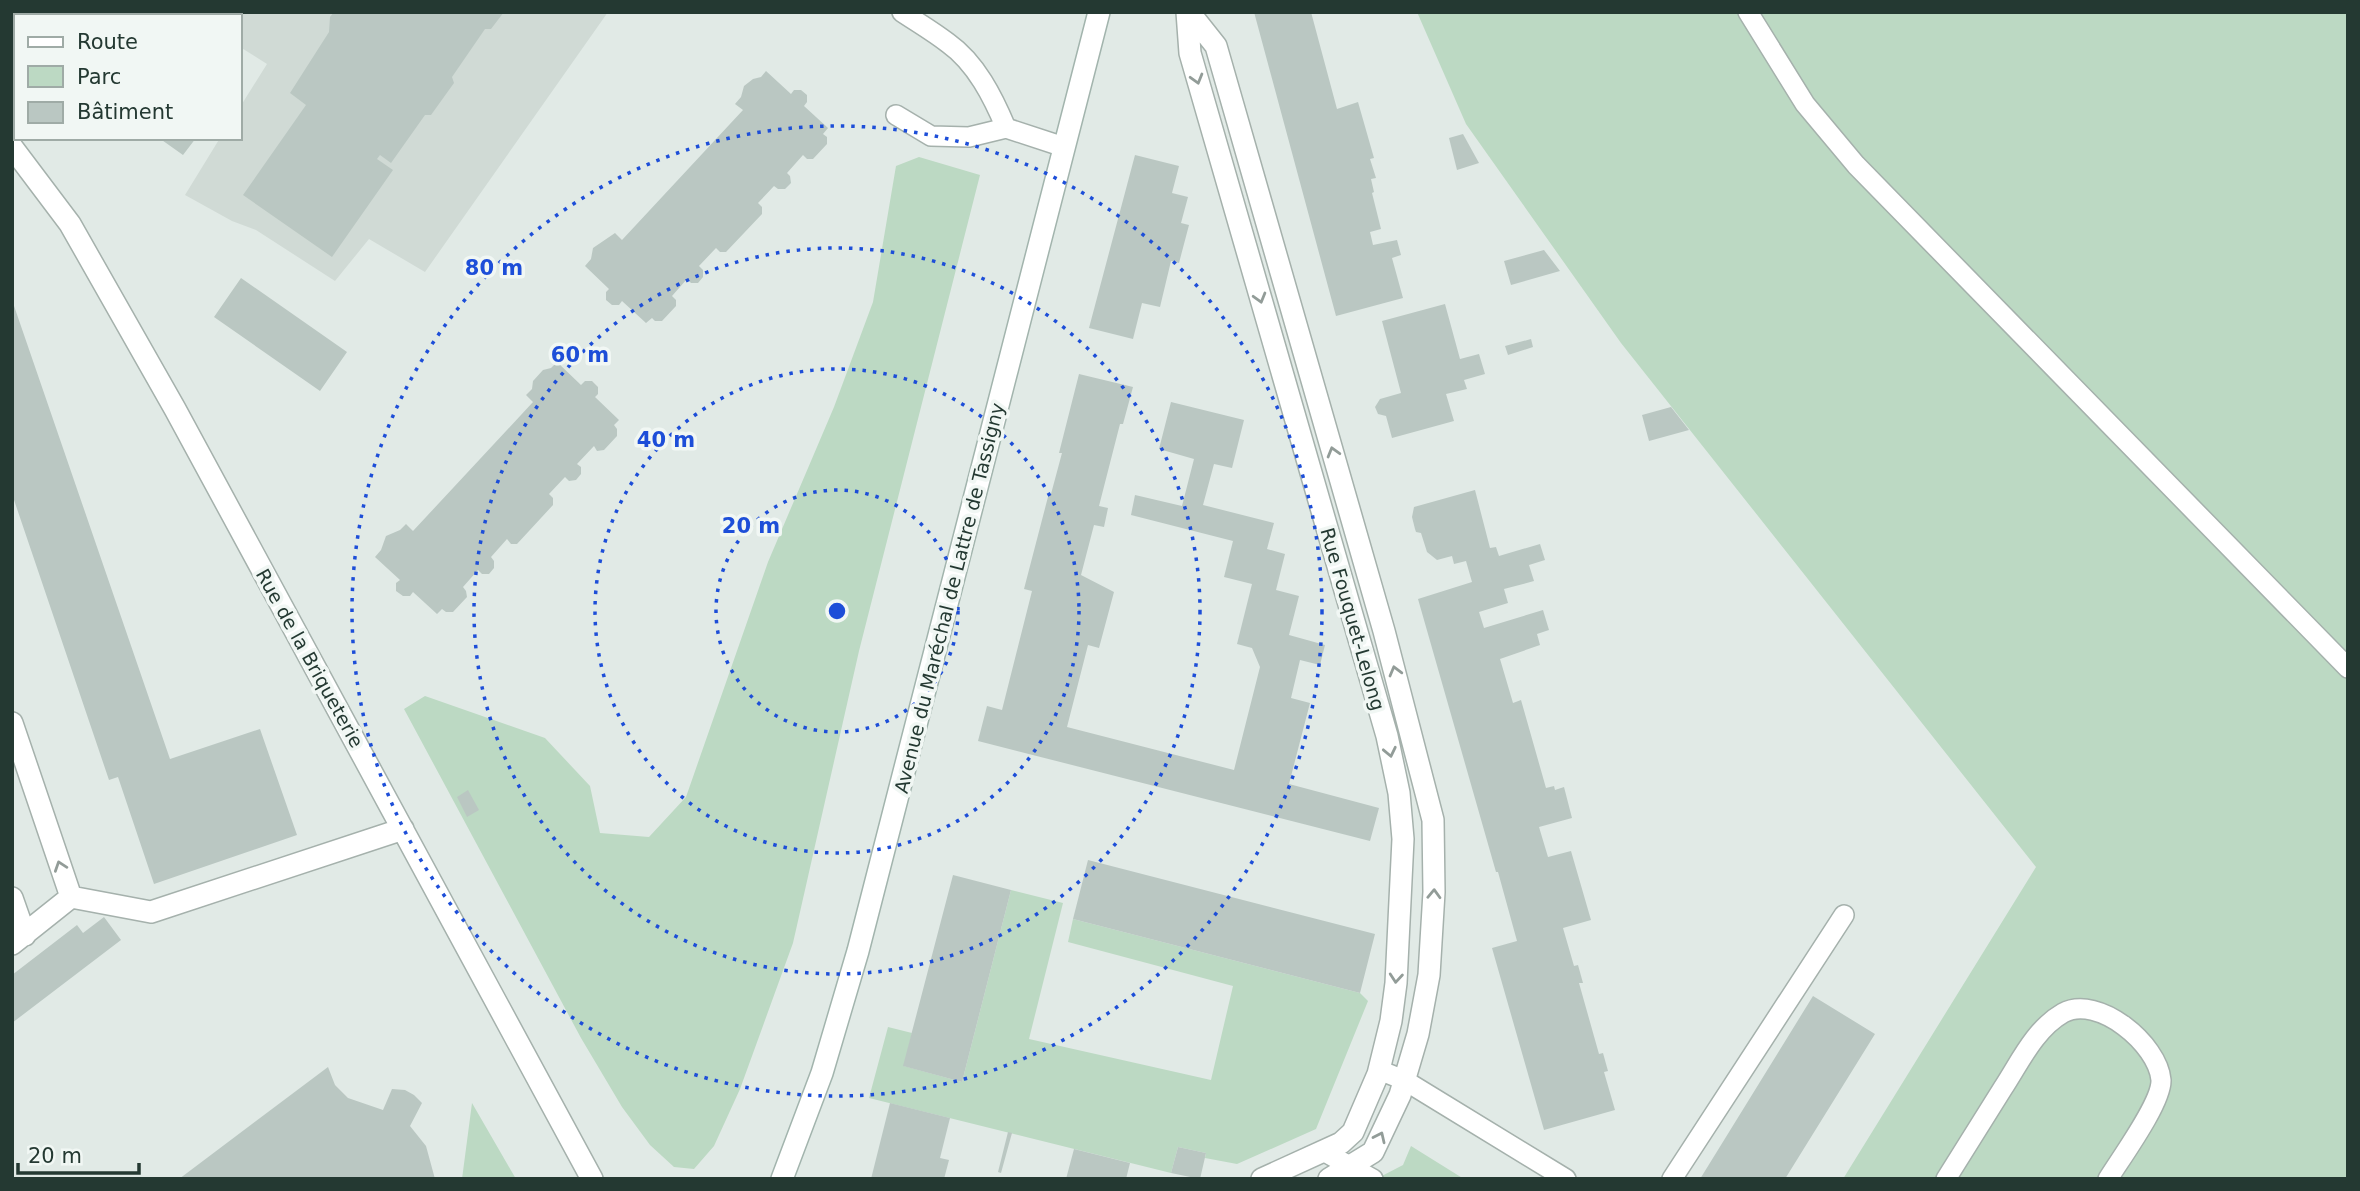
<svg xmlns="http://www.w3.org/2000/svg" width="2360" height="1191" viewBox="0 0 2360 1191" font-family="'DejaVu Sans',sans-serif">
  <style>
    .built { fill: #d0dad5 }
    .green { fill: #bcd9c3 }
    .building { fill: #bac7c2 }
    .lines { fill: none; stroke-linecap: round; stroke-linejoin: round }
    .lane-casing { stroke: #a5b1ac; stroke-width: 22 }
    .street-casing { stroke: #a5b1ac; stroke-width: 24 }
    .secondary-casing { stroke: #a2b4ad; stroke-width: 24 }
    .lane { stroke: #fff; stroke-width: 19 }
    .street { stroke: #fff; stroke-width: 21 }
    .secondary { stroke: #fff; stroke-width: 21 }
    .oneway { stroke: #929c98 }
    .ring { fill: none; stroke: #1d4ed8; stroke-width: 3.5; stroke-dasharray: 3.5 7 }
    .labels { text-anchor: middle; stroke-width: 7; stroke-linejoin: round; paint-order: stroke }
    .street-label { font-size: 19px; fill: #243932; stroke: #f1f7f4 }
    .centre { fill: #1d4ed8; stroke: #f1f7f4; stroke-width: 3.5 }
    .ring-label { font-size: 21px; text-anchor: middle; font-weight: bold; fill: #1d4ed8; stroke: #f1f7f4; stroke-width: 7; stroke-linejoin: round; paint-order: stroke }
  </style>
  <rect width="100%" height="100%" fill="#e1eae6"/>
  <path class="built" d="M 185,12 L 608,12 L 425,272 L 369,239 L 335,281 L 256,230 L 232,221 L 185,195 L 220,138 L 240,138 L 240,107 L 267,64 L 240,47 L 240,16 L 190,16 Z"/>
  <path class="green" d="M 1417,12 L 2348,12 L 2348,1179 L 1843,1179 L 2036,867 L 1621,343 L 1466,124 Z
    M 919,157 L 980,175 L 859,651 L 793,943 L 740,1089 L 714,1146 L 694,1169 L 674,1167 L 650,1145 L 622,1107 L 581,1038 L 404,709 L 425,696 L 545,738 L 590,786 L 600,833 L 649,837 L 686,797 L 768,562 L 834,407 L 873,302 L 896,166 Z
    M 1011,890 L 1063,903 L 1029,1039 L 1211,1080 L 1233,986 L 1068,942 L 1073,919 L 1360,993 L 1368,1001 L 1316,1129 L 1237,1164 L 1205,1158 L 1206,1153 L 1178,1147 L 1171,1173 L 869,1098 L 888,1027 L 912,1033 L 904,1066 L 962,1082 Z
    M 472,1103 L 516,1179 L 462,1179 Z
    M 1411,1146 L 1464,1179 L 1376,1179 L 1403,1165 Z"/>
  <path class="building" d="M 334,12 L 504,12 L 491,29 L 485,29 L 452,77 L 454,83 L 431,115 L 425,115 L 391,163 L 380,155 L 377,159 L 393,170 L 332,257 L 243,195 L 306,105 L 290,93 L 329,32 L 330,17 Z
    M 1254,12 L 1311,12 L 1337,109 L 1358,102 L 1374,158 L 1370,159 L 1376,178 L 1371,179 L 1374,192 L 1372,193 L 1381,229 L 1370,232 L 1373,245 L 1397,240 L 1401,255 L 1392,258 L 1403,298 L 1336,316 Z
    M 766,71 L 791,94 L 794,90 L 801,90 L 807,95 L 807,102 L 804,106 L 828,128 L 823,134 L 827,137 L 827,144 L 813,159 L 807,159 L 803,155 L 787,173 L 790,176 L 791,183 L 785,189 L 778,189 L 774,186 L 758,203 L 762,207 L 762,214 L 726,252 L 720,252 L 716,248 L 699,266 L 703,270 L 703,277 L 698,283 L 691,283 L 687,279 L 672,296 L 676,300 L 676,306 L 662,321 L 655,321 L 652,318 L 646,323 L 622,301 L 619,305 L 612,305 L 606,300 L 606,292 L 609,289 L 585,266 L 591,259 L 593,248 L 615,233 L 622,240 L 743,110 L 735,104 L 741,97 L 744,86 L 753,79 L 761,77 Z
    M 1463,134 L 1479,163 L 1457,170 L 1449,138 Z
    M 159,138 L 196,138 L 183,155 Z
    M 1135,155 L 1179,166 L 1172,193 L 1188,197 L 1181,223 L 1189,225 L 1179,263 L 1171,261 L 1160,307 L 1142,303 L 1133,339 L 1089,328 Z
    M 1544,250 L 1560,271 L 1511,285 L 1504,261 Z
    M 241,278 L 347,352 L 320,391 L 214,317 Z
    M 12,300 L 170,759 L 260,729 L 297,835 L 154,884 L 118,777 L 109,780 L 12,494 Z
    M 1445,304 L 1460,359 L 1479,354 L 1485,374 L 1464,380 L 1467,389 L 1446,394 L 1454,421 L 1392,438 L 1386,416 L 1378,414 L 1375,407 L 1380,399 L 1401,393 L 1382,321 Z
    M 1531,339 L 1533,347 L 1508,355 L 1505,346 Z
    M 557,362 L 581,385 L 585,381 L 592,381 L 598,387 L 598,394 L 595,397 L 619,420 L 614,425 L 617,429 L 617,436 L 604,450 L 597,451 L 594,446 L 577,464 L 581,467 L 581,474 L 576,480 L 569,481 L 565,477 L 549,494 L 553,498 L 553,505 L 517,544 L 511,544 L 507,539 L 491,557 L 494,561 L 494,568 L 489,574 L 482,574 L 478,570 L 463,587 L 466,591 L 467,597 L 453,612 L 446,612 L 442,609 L 437,614 L 413,592 L 410,596 L 403,596 L 396,591 L 396,583 L 400,580 L 375,557 L 381,550 L 386,536 L 400,530 L 406,524 L 413,531 L 533,402 L 526,395 L 532,389 L 533,381 L 543,370 L 551,368 Z
    M 1079,374 L 1133,387 L 1123,424 L 1120,424 L 1099,506 L 1108,508 L 1104,527 L 1094,525 L 1081,575 L 1114,592 L 1099,648 L 1088,645 L 1067,727 L 1234,770 L 1260,667 L 1252,648 L 1237,644 L 1252,584 L 1224,577 L 1233,541 L 1131,515 L 1135,495 L 1182,506 L 1194,459 L 1159,449 L 1171,402 L 1244,420 L 1232,468 L 1214,464 L 1203,505 L 1274,523 L 1267,549 L 1285,554 L 1276,590 L 1299,596 L 1289,635 L 1325,645 L 1320,665 L 1300,660 L 1291,698 L 1310,703 L 1289,784 L 1379,808 L 1370,841 L 978,741 L 987,706 L 1002,710 L 1032,591 L 1024,589 L 1049,493 L 1051,494 L 1062,453 L 1059,453 Z
    M 1671,407 L 1689,430 L 1649,441 L 1642,415 Z
    M 1475,490 L 1490,548 L 1496,547 L 1499,556 L 1540,544 L 1545,560 L 1529,565 L 1534,581 L 1504,589 L 1508,603 L 1479,612 L 1484,628 L 1543,610 L 1549,630 L 1537,634 L 1540,645 L 1500,659 L 1513,703 L 1521,700 L 1546,788 L 1554,786 L 1555,790 L 1564,787 L 1572,818 L 1539,827 L 1548,857 L 1571,851 L 1591,920 L 1563,928 L 1574,966 L 1578,965 L 1583,983 L 1579,983 L 1599,1054 L 1603,1053 L 1608,1071 L 1604,1072 L 1615,1110 L 1544,1130 L 1492,948 L 1517,941 L 1498,872 L 1496,872 L 1418,599 L 1472,582 L 1466,561 L 1454,564 L 1452,556 L 1437,560 L 1427,552 L 1421,533 L 1416,532 L 1415,529 L 1412,517 L 1414,507 Z
    M 468,790 L 479,810 L 467,817 L 457,797 Z
    M 1088,860 L 1375,934 L 1360,993 L 1073,919 Z
    M 953,875 L 1011,890 L 962,1082 L 903,1066 Z
    M 104,917 L 121,940 L 12,1023 L 12,975 L 77,925 L 83,933 Z
    M 1813,996 L 1875,1034 L 1785,1179 L 1700,1179 Z
    M 328,1067 L 335,1085 L 348,1098 L 383,1110 L 392,1089 L 405,1090 L 414,1095 L 422,1103 L 410,1126 L 426,1146 L 435,1179 L 179,1179 Z
    M 890,1103 L 950,1118 L 940,1158 L 949,1160 L 944,1179 L 871,1179 Z
    M 1008,1132 L 1012,1133 L 1001,1173 L 998,1172 Z
    M 1178,1147 L 1206,1153 L 1200,1179 L 1171,1173 Z
    M 1074,1149 L 1130,1163 L 1126,1179 L 1066,1179 Z"/>
  <g class="lines">
    <g class="lane-casing">
      <path id="lane" d="M 902,12 C 917,22 934,32 948,43 C 976,63 993,97 1006,128 L 1064,147
        M 1748,12 L 1805,104 L 1856,165 L 2348,668
        M 896,115 L 931,136 L 969,137 L 1006,128
        M 1379,1070 L 1404,1080 L 1566,1179
        M 1323,1151 L 1373,1179
        M 1672,1179 L 1844,915
        M 1946,1179 C 1965,1149 1984,1118 2003,1088 C 2020,1062 2035,1029 2063,1013 C 2098,994 2158,1044 2161,1080 C 2162,1102 2121,1158 2108,1179"/>
    </g>
    <g class="street-casing">
      <path id="street" d="M 1187,12 L 1190,53 L 1387,736 L 1399,793 L 1403,839 L 1396,983 L 1391,1021 L 1378,1074 L 1353,1132 L 1341,1143 L 1262,1179
        M 1189,12 L 1216,46 L 1384,631 L 1433,820 L 1434,892 L 1429,975 L 1418,1034 L 1400,1095 L 1373,1152 L 1329,1179
        M 12,147 L 70,224 L 175,409 L 592,1179
        M 12,723 L 71,897 L 12,944
        M 71,897 L 151,912 L 403,829
        M 12,898 L 25,935"/>
    </g>
    <g class="secondary-casing">
      <path id="secondary" d="M 782,1179 L 822,1073 L 858,951 L 1099,12"/>
    </g>
    <use href="#lane" class="lane"/>
    <use href="#street" class="street"/>
    <use href="#secondary" class="secondary"/>
  </g>
  <defs><path id="oneway-chevron" d="M-2-3.5L2.5 0L-2 3.5" fill="none" stroke-width="1.6" stroke-linecap="round" stroke-linejoin="round" transform="scale(1.75)"/></defs>
  <g class="oneway">
    <use href="#oneway-chevron" transform="translate(1197 79) rotate(74)"/>
    <use href="#oneway-chevron" transform="translate(1260 298) rotate(74)"/>
    <use href="#oneway-chevron" transform="translate(1333 452) rotate(-106)"/>
    <use href="#oneway-chevron" transform="translate(1395 671) rotate(-105)"/>
    <use href="#oneway-chevron" transform="translate(1390 752) rotate(78)"/>
    <use href="#oneway-chevron" transform="translate(60 866) rotate(-109)"/>
    <use href="#oneway-chevron" transform="translate(1434 894) rotate(-88)"/>
    <use href="#oneway-chevron" transform="translate(1396 978) rotate(95)"/>
    <use href="#oneway-chevron" transform="translate(1380 1137) rotate(-65)"/>
  </g>
  <g class="ring">
    <circle cx="837" cy="611" r="121"/>
    <circle cx="837" cy="611" r="242"/>
    <circle cx="837" cy="611" r="363"/>
    <circle cx="837" cy="611" r="485"/>
  </g>
  <g class="labels">
    <g class="street-label">
      <text transform="translate(949 598) rotate(-76)" y="7">Avenue du Maréchal de Lattre de Tassigny</text>
      <text transform="translate(1353 619) rotate(74)" y="7">Rue Fouquet-Lelong</text>
      <text transform="translate(310 658) rotate(61)" y="7">Rue de la Briqueterie</text>
    </g>
  </g>
  <circle cx="837" cy="611" r="10" class="centre"/>
  <g class="ring-label">
    <text x="494" y="275">80 m</text>
    <text x="580" y="362">60 m</text>
    <text x="666" y="447">40 m</text>
    <text x="751" y="533">20 m</text>
  </g>
  <rect width="2360" height="1191" fill="none" stroke="#243932" stroke-width="28"/>
  <rect x="14" y="14" width="228" height="126" fill="#f1f7f4" stroke="#9faba6" stroke-width="2"/>
  <rect x="28" y="37" width="35" height="10" fill="#ffffff" stroke="#9faba6" stroke-width="2"/>
  <text x="77" y="49" font-size="21" fill="#243932">Route</text>
  <rect x="28" y="66" width="35" height="21" fill="#bcd9c3" stroke="#9faba6" stroke-width="2"/>
  <text x="77" y="84" font-size="21" fill="#243932">Parc</text>
  <rect x="28" y="102" width="35" height="21" fill="#bac7c2" stroke="#9faba6" stroke-width="2"/>
  <text x="77" y="119" font-size="21" fill="#243932">Bâtiment</text>
  <path d="M18 1163v10h121v-10" fill="none" stroke="#243932" stroke-width="3.5"/>
  <text x="28" y="1163" font-size="21" fill="#243932" stroke="#f1f7f4" stroke-width="5" paint-order="stroke">20 m</text>
</svg>
